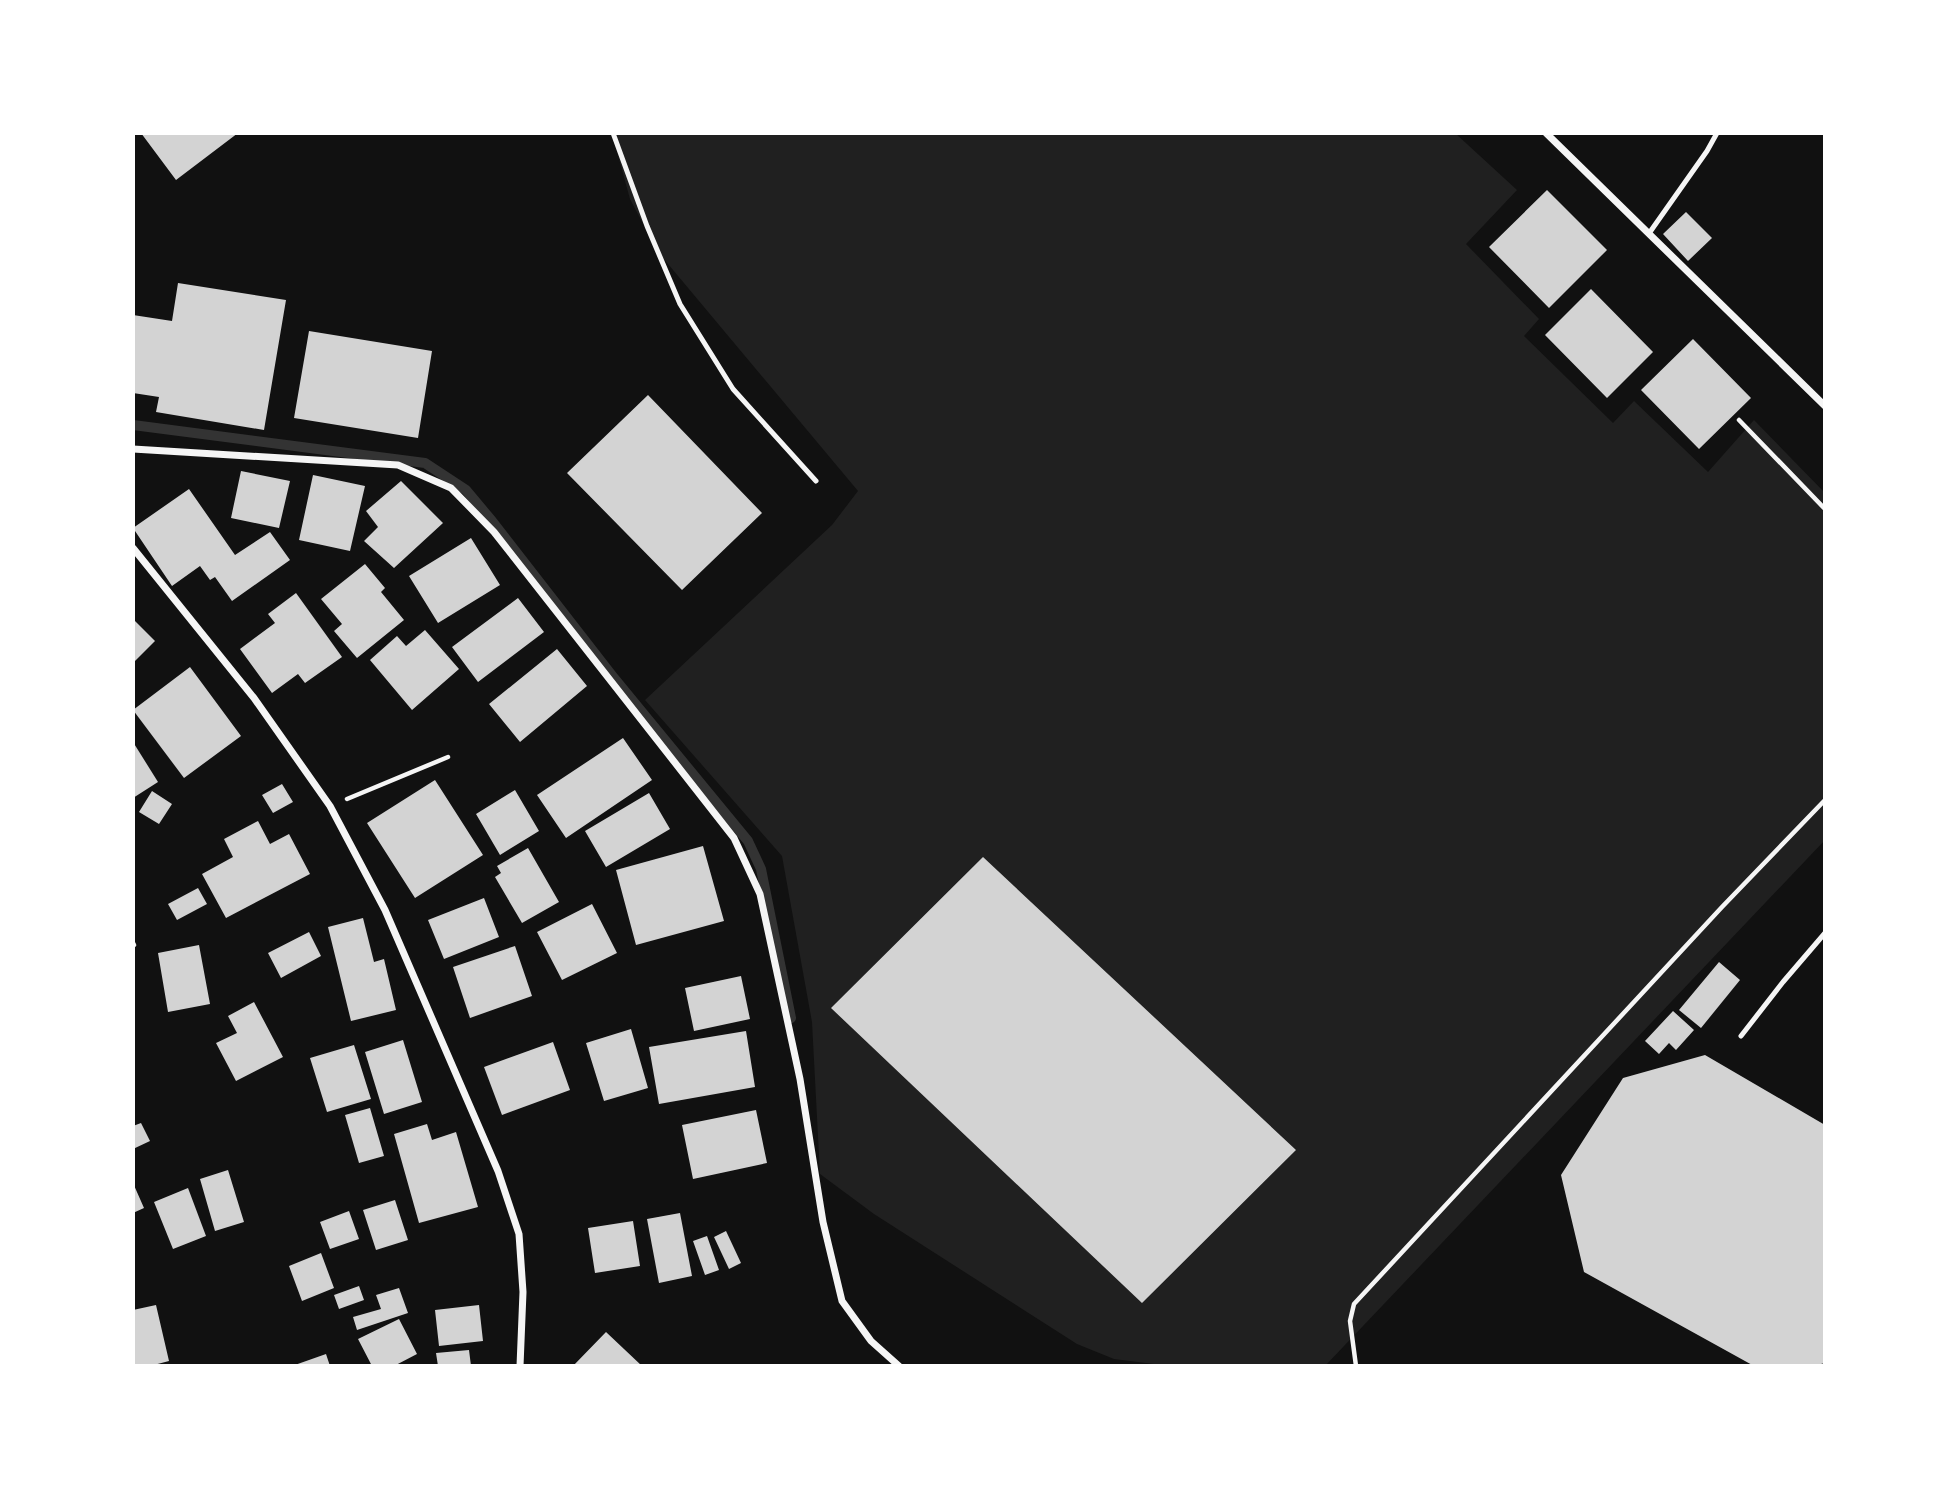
<svg xmlns="http://www.w3.org/2000/svg" width="1958" height="1499" viewBox="0 0 1958 1499" font-family="'Open Sans',sans-serif">
  <style>
    .green { fill: #202020 }
    .lines { fill: none; stroke-linecap: round; stroke-linejoin: round }
    .stream { stroke: #333; stroke-width: 10 }
    .building { fill: #d3d3d3 }
    .path { stroke: #f5f5f5; stroke-width: 4.5 }
    .service { stroke: #f5f5f5; stroke-width: 5 }
    .minor { stroke: #f5f5f5; stroke-width: 7 }
  </style>
  <rect width="100%" height="100%" fill="#111"/>
  <path class="green" d="M 612,133 L 1455,133 L 1517,190 L 1466,244 L 1539,319 L 1524,336 L 1613,423 L 1634,401 L 1708,472 L 1754,420 L 1825,493 L 1825,840 L 1325,1366 L 1170,1366 L 1114,1359 L 1077,1344 L 874,1214 L 820,1174 L 812,1022 L 782,856 L 645,700 L 832,525 L 858,491 L 658,252 L 630,199 Z"/>
  <g class="lines">
    <path class="stream" d="M 133,425 L 425,463 L 466,490 L 492,521 L 614,678 L 748,841 L 761,869 L 791,1018"/>
  </g>
  <path class="building" d="M 141,133 L 238,133 L 176,180 Z
    M 1547,190 L 1607,250 L 1549,308 L 1489,247 Z
    M 1686,212 L 1712,238 L 1688,261 L 1663,234 Z
    M 178,283 L 286,300 L 264,430 L 156,412 L 159,397 L 133,393 L 133,315 L 172,321 Z
    M 1591,289 L 1653,352 L 1607,398 L 1545,335 Z
    M 309,331 L 432,351 L 418,438 L 294,418 Z
    M 1693,339 L 1751,398 L 1699,449 L 1641,390 Z
    M 648,395 L 762,513 L 682,590 L 567,473 Z
    M 241,471 L 290,481 L 279,528 L 231,518 Z
    M 313,475 L 365,486 L 350,551 L 299,540 Z
    M 401,481 L 443,523 L 394,568 L 364,541 L 378,527 L 366,511 Z
    M 189,489 L 235,555 L 270,532 L 290,560 L 232,601 L 215,577 L 210,580 L 200,566 L 172,586 L 133,528 Z
    M 471,538 L 500,585 L 438,623 L 409,576 Z
    M 365,564 L 385,588 L 381,592 L 404,620 L 357,658 L 334,631 L 342,624 L 321,599 Z
    M 296,593 L 342,657 L 305,683 L 298,674 L 272,693 L 240,649 L 275,623 L 268,614 Z
    M 518,598 L 544,632 L 478,682 L 452,647 Z
    M 133,619 L 155,641 L 133,663 Z
    M 425,630 L 459,669 L 412,710 L 370,660 L 397,636 L 406,646 Z
    M 557,649 L 587,686 L 520,742 L 489,704 Z
    M 190,667 L 241,736 L 184,778 L 133,710 Z
    M 623,738 L 652,780 L 566,838 L 537,795 Z
    M 133,742 L 158,782 L 133,798 Z
    M 435,780 L 483,855 L 415,898 L 367,823 Z
    M 282,784 L 293,802 L 273,813 L 262,795 Z
    M 515,790 L 539,831 L 500,855 L 476,814 Z
    M 152,791 L 172,804 L 159,824 L 139,812 Z
    M 649,793 L 670,829 L 606,867 L 585,831 Z
    M 258,821 L 270,844 L 289,834 L 310,874 L 226,918 L 202,874 L 233,857 L 224,839 Z
    M 703,846 L 724,921 L 636,945 L 616,870 Z
    M 528,848 L 559,902 L 522,923 L 495,877 L 501,873 L 497,866 Z
    M 983,857 L 1296,1150 L 1142,1303 L 831,1008 Z
    M 198,888 L 207,904 L 177,920 L 168,904 Z
    M 484,898 L 499,937 L 444,959 L 428,920 Z
    M 592,904 L 617,953 L 562,980 L 537,932 Z
    M 363,918 L 374,962 L 384,959 L 396,1010 L 351,1021 L 328,927 Z
    M 309,932 L 321,956 L 281,978 L 268,953 Z
    M 199,945 L 210,1004 L 168,1012 L 158,953 Z
    M 515,946 L 532,996 L 470,1018 L 453,967 Z
    M 1719,962 L 1740,980 L 1701,1028 L 1679,1010 Z
    M 741,976 L 750,1019 L 694,1031 L 685,988 Z
    M 254,1002 L 283,1057 L 236,1081 L 216,1043 L 237,1033 L 228,1016 Z
    M 1673,1011 L 1694,1030 L 1676,1050 L 1669,1043 L 1659,1054 L 1645,1041 Z
    M 631,1029 L 648,1088 L 604,1101 L 586,1043 Z
    M 746,1031 L 755,1087 L 659,1104 L 649,1047 Z
    M 403,1040 L 422,1102 L 384,1114 L 365,1052 Z
    M 553,1042 L 570,1090 L 502,1115 L 484,1067 Z
    M 354,1045 L 371,1099 L 327,1112 L 310,1058 Z
    M 1705,1055 L 1825,1125 L 1825,1363 L 1813,1366 L 1754,1366 L 1584,1272 L 1561,1175 L 1623,1078 Z
    M 370,1108 L 384,1156 L 359,1163 L 345,1115 Z
    M 756,1110 L 767,1163 L 693,1179 L 682,1125 Z
    M 141,1123 L 150,1141 L 133,1149 L 133,1126 Z
    M 427,1124 L 432,1140 L 456,1132 L 478,1207 L 419,1223 L 394,1134 Z
    M 228,1170 L 244,1222 L 215,1231 L 200,1179 Z
    M 133,1183 L 144,1208 L 133,1213 Z
    M 188,1188 L 206,1236 L 173,1249 L 154,1202 Z
    M 395,1200 L 408,1240 L 376,1250 L 363,1210 Z
    M 349,1211 L 359,1239 L 330,1249 L 320,1222 Z
    M 680,1213 L 692,1276 L 659,1283 L 647,1219 Z
    M 633,1221 L 640,1266 L 595,1273 L 588,1228 Z
    M 726,1231 L 741,1263 L 729,1269 L 714,1237 Z
    M 707,1236 L 719,1270 L 705,1275 L 693,1241 Z
    M 321,1253 L 334,1288 L 302,1301 L 289,1266 Z
    M 359,1286 L 364,1300 L 339,1309 L 334,1295 Z
    M 399,1288 L 408,1313 L 357,1330 L 353,1317 L 381,1309 L 376,1295 Z
    M 156,1305 L 169,1361 L 150,1366 L 133,1366 L 133,1310 Z
    M 479,1305 L 483,1341 L 439,1346 L 435,1310 Z
    M 399,1319 L 417,1354 L 394,1366 L 372,1366 L 358,1339 Z
    M 606,1332 L 642,1366 L 573,1366 Z
    M 469,1350 L 471,1366 L 438,1366 L 436,1353 Z
    M 326,1354 L 330,1366 L 292,1366 Z"/>
  <g class="lines">
    <path class="path" d="M 1739,420 L 1825,509
      M 347,799 L 448,757
      M 133,943 L 134,945
      M 1356,1366 L 1350,1321 L 1354,1304 L 1722,907 L 1825,800"/>
    <path class="service" d="M 613,133 L 647,226 L 680,304 L 733,389 L 816,481
      M 1650,232 L 1707,151 L 1717,133
      M 1741,1036 L 1783,982 L 1825,933"/>
    <path class="minor" d="M 1546,133 L 1825,406
      M 133,449 L 398,465 L 451,488 L 494,532 L 734,838 L 760,894 L 800,1079 L 823,1222 L 842,1301 L 871,1341 L 899,1366
      M 133,548 L 254,698 L 330,806 L 385,910 L 498,1171 L 519,1234 L 523,1292 L 520,1366"/>
  </g>
  <rect width="1958" height="1499" fill="none" stroke="#ffffff" stroke-width="270"/>
</svg>
